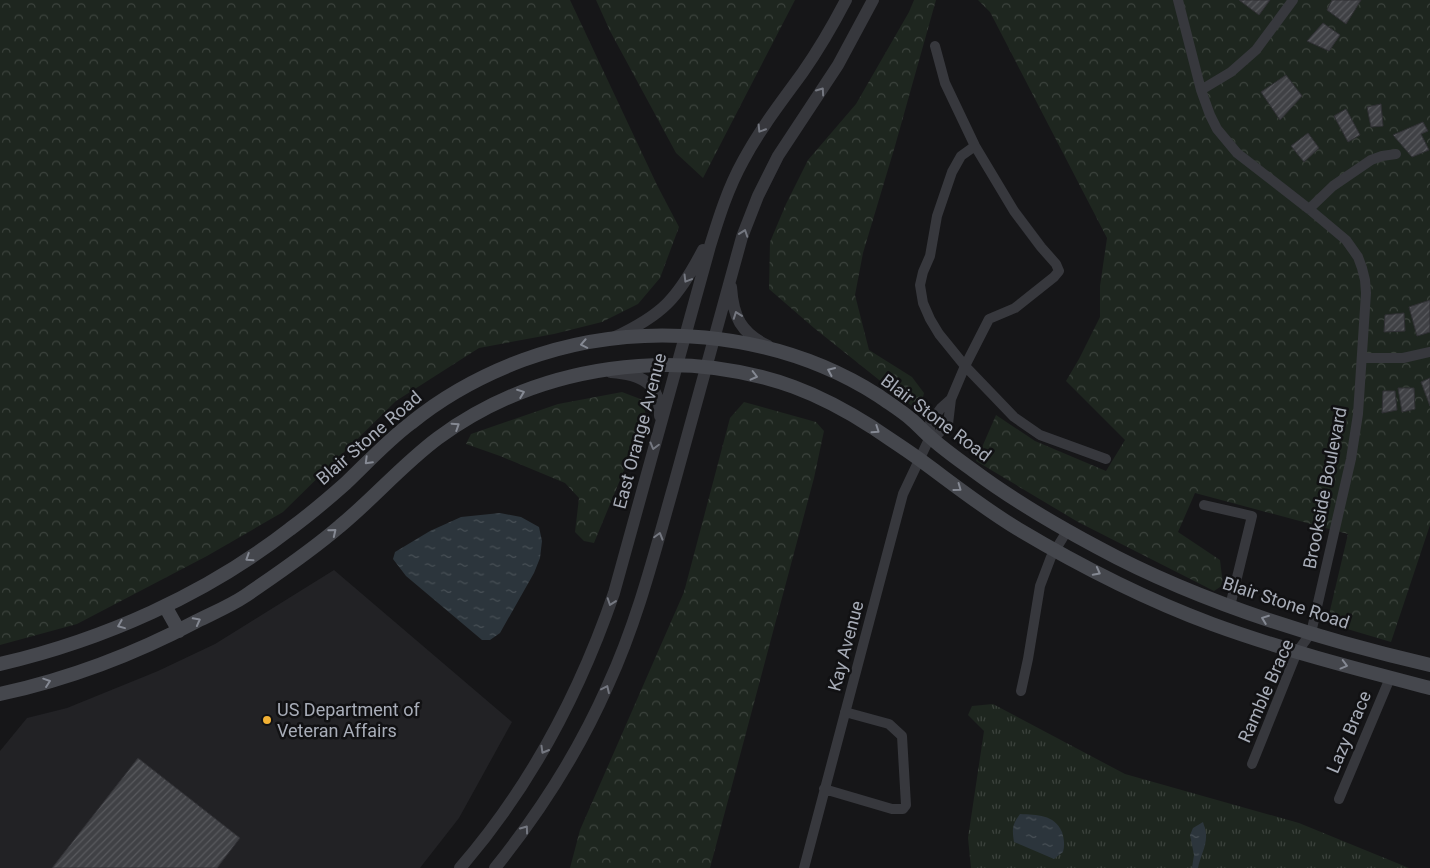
<svg xmlns="http://www.w3.org/2000/svg" width="1430" height="868" viewBox="0 0 1430 868" font-family="Roboto,sans-serif">
  <style>
    .built { fill: #222225 }
    .grass { fill: url(#grass-tufts) }
    .forest { fill: url(#forest-crowns) }
    .water { fill: url(#water-ripples) }
    .building { fill: url(#building-hatch); stroke: #303034 }
    .lines { fill: none; stroke-linecap: round; stroke-linejoin: round }
    .minor { stroke: #37383d; stroke-width: 10 }
    .tertiary { stroke: #37383d; stroke-width: 12 }
    .secondary { stroke: #45474d; stroke-width: 14 }
    .oneway { stroke: #757881 }
    .oneway2 { stroke: #858993 }
    .poi-dot { fill: #f2b134; stroke: #111113; stroke-width: 2 }
    .labels { text-anchor: middle; stroke-width: 5; stroke-linejoin: round; paint-order: stroke }
    .street-label { font-size: 18px; fill: #a8adb8; stroke: #111113 }
    .poi-label { font-size: 18px; fill: #a8adb8; stroke: #111113; text-anchor: start }
  </style>
  <defs>
    <pattern id="grass-tufts" width="24" height="20" patternUnits="userSpaceOnUse" patternTransform="scale(1.25)"><rect width="24" height="20" fill="#1e261f"/><path d="M3 7l-1-3M5 7V3M7 7l1-3M15 17l-1-3M17 17v-4M19 17l1-3" fill="none" stroke="#3c433d"/></pattern>
    <pattern id="forest-crowns" width="20" height="18" patternUnits="userSpaceOnUse" patternTransform="scale(1.25)"><rect width="20" height="18" fill="#1e261f"/><path d="M2 6a3 3 0 1 1 6 0M12 15a3 3 0 1 1 6 0" fill="none" stroke="#3c433d"/></pattern>
    <pattern id="water-ripples" width="26" height="14" patternUnits="userSpaceOnUse" patternTransform="scale(1.25)"><rect width="26" height="14" fill="#2c353c"/><path d="M2 4q2-2 4 0t4 0M15 11q2-2 4 0t4 0" fill="none" stroke="#485056"/></pattern>
    <pattern id="building-hatch" width="6" height="6" patternUnits="userSpaceOnUse" patternTransform="scale(1.25)"><rect width="6" height="6" fill="#404145"/><path d="M-1 1l2-2M0 6l6-6M5 7l2-2" fill="none" stroke="#595a5e"/></pattern>
  </defs>
  <rect width="100%" height="100%" fill="#161618"/>
  <path class="built" d="M 334,570 L 512,722 L 459,818 L 420,868 L 0,868 L 0,751 L 27,718 L 67,708 L 158,671 L 215,644 Z"/>
  <path class="grass" d="M 993,704 L 1125,774 L 1299,823 L 1409,868 L 971,868 L 968,838 L 984,731 L 968,715 L 972,706 Z"/>
  <path class="forest" d="M 0,0 L 570,0 L 657,185 L 679,227 L 660,278 L 638,304 L 602,322 L 554,334 L 479,348 L 396,401 L 283,512 L 207,556 L 77,624 L 0,645 Z
    M 596,0 L 795,0 L 703,178 L 676,153 L 610,31 Z
    M 914,0 L 936,0 L 895,146 L 863,253 L 855,295 L 869,350 L 912,377 L 924,393 L 921,405 L 913,407 L 814,328 L 769,289 L 770,242 L 786,204 L 808,160 L 856,104 L 909,12 Z
    M 978,0 L 1430,0 L 1430,525 L 1391,642 L 1327,623 L 1348,534 L 1195,493 L 1178,532 L 1220,560 L 1223,585 L 1214,591 L 1078,522 L 976,461 L 996,415 L 1035,441 L 1106,471 L 1125,440 L 1066,381 L 1079,359 L 1100,317 L 1100,286 L 1107,238 L 990,12 Z
    M 622,392 L 643,400 L 646,417 L 594,543 L 584,541 L 575,532 L 579,498 L 565,483 L 500,456 L 466,444 L 471,434 L 558,404 Z
    M 744,402 L 816,422 L 824,431 L 814,478 L 710,868 L 570,868 L 580,830 L 684,592 L 730,418 Z"/>
  <path class="water" d="M 500,513 L 521,517 L 539,527 L 542,541 L 540,558 L 534,573 L 500,633 L 490,640 L 482,640 L 406,576 L 393,559 L 395,552 L 430,531 L 461,517 Z
    M 1020,814 C 1037,815 1054,814 1062,832 C 1064,839 1065,845 1063,852 L 1054,859 L 1014,842 C 1012,829 1012,825 1020,814 Z
    M 1203,822 C 1204,826 1206,830 1206,834 C 1207,846 1200,857 1198,868 L 1192,868 L 1194,855 L 1190,835 L 1193,828 Z"/>
  <path class="building" d="M 1239,0 L 1270,0 L 1259,15 Z
    M 1332,0 L 1361,0 L 1346,24 L 1327,10 Z
    M 1323,23 L 1340,35 L 1329,51 L 1307,41 Z
    M 1286,75 L 1302,96 L 1280,120 L 1261,92 Z
    M 1381,104 L 1383,126 L 1371,127 L 1367,107 Z
    M 1346,109 L 1360,135 L 1348,142 L 1334,116 Z
    M 1423,122 L 1428,131 L 1421,134 L 1429,150 L 1412,157 L 1393,135 Z
    M 1308,133 L 1319,148 L 1304,162 L 1291,146 Z
    M 1430,300 L 1430,332 L 1417,336 L 1409,307 Z
    M 1404,313 L 1405,331 L 1384,332 L 1385,315 Z
    M 1430,378 L 1430,406 L 1421,382 Z
    M 1398,388 L 1414,388 L 1415,409 L 1402,412 Z
    M 1383,391 L 1395,391 L 1397,410 L 1382,413 Z
    M 138,758 L 240,838 L 217,868 L 52,868 Z"/>
  <g class="lines">
    <path class="minor" d="M 1178,0 L 1201,90 L 1210,115 L 1217,129 L 1237,153 L 1309,209 L 1346,240 L 1358,257 L 1362,268 L 1365,280 L 1366,293 L 1358,414 L 1351,459 L 1311,633 L 1297,652 L 1252,764
      M 1201,90 L 1231,72 L 1256,50 L 1293,0
      M 975,146 L 961,156 L 952,172 L 937,216 L 930,256 L 923,272 L 920,285 L 923,303 L 930,319 L 939,334 L 965,366 L 1014,417 L 1040,435 L 1106,459
      M 1309,209 L 1333,186 L 1371,160 L 1382,156 L 1396,154
      M 1362,358 L 1403,358 L 1430,352
      M 930,437 L 938,434 L 948,424 L 951,399 L 965,366 L 989,319 L 1015,308 L 1054,277 L 1059,271 L 1056,264 L 1041,247 L 1014,211 L 975,146 L 945,83 L 935,46
      M 1204,505 L 1252,516 L 1230,606
      M 1021,691 L 1028,659 L 1040,586 L 1051,557 L 1067,531
      M 824,789 L 892,809 L 903,809 L 906,805 L 902,736 L 889,724 L 845,712
      M 1339,799 L 1390,678
      M 804,868 L 903,494 L 930,437 L 930,423 L 941,408 L 951,399"/>
    <path class="tertiary" d="M 731,287 C 733,317 741,333 768,346
      M 613,338 C 663,315 678,298 703,250
      M 611,372 C 641,374 660,383 660,416
      M 460,868 C 531,786 579,695 614,593 L 710,246 C 719,217 728,188 743,161 C 760,129 782,101 803,72 C 819,49 833,25 846,0
      M 495,868 C 540,812 579,751 608,685 C 637,622 654,555 673,488 C 696,404 719,320 742,237 L 758,196 L 778,156 L 838,65 L 873,0"/>
    <path class="secondary" d="M 165,606 L 179,631
      M 0,664 C 103,640 205,595 290,529 C 309,515 328,499 346,483 C 367,463 387,441 411,423 C 444,396 483,375 523,360 C 637,318 776,330 879,396 C 890,404 902,411 912,420 C 918,425 923,431 929,436 C 943,449 959,460 974,471 C 1013,500 1054,524 1097,547 C 1198,602 1318,639 1430,665
      M 0,694 C 69,679 135,654 197,621 C 213,613 230,606 245,596 C 277,574 310,552 340,526 C 374,498 403,464 438,438 C 539,364 677,345 794,387 C 821,397 847,411 872,427 C 888,438 904,448 919,459 C 952,483 983,508 1018,529 C 1080,566 1145,599 1212,624 C 1283,650 1357,669 1430,688"/>
  </g>
  <defs><path id="oneway-chevron" d="M-2-3.5L2.5 0L-2 3.5" fill="none" stroke-width="1.6" stroke-linecap="round" stroke-linejoin="round" transform="scale(1.25)"/></defs>
  <g class="oneway">
    <use href="#oneway-chevron" transform="translate(821 91) rotate(-55)"/>
    <use href="#oneway-chevron" transform="translate(761 129) rotate(122)"/>
    <use href="#oneway-chevron" transform="translate(744 233) rotate(-71)"/>
    <use href="#oneway-chevron" transform="translate(687 279) rotate(121)"/>
    <use href="#oneway-chevron" transform="translate(737 315) rotate(-110)"/>
    <use href="#oneway-chevron" transform="translate(654 446) rotate(105)"/>
    <use href="#oneway-chevron" transform="translate(659 536) rotate(-74)"/>
    <use href="#oneway-chevron" transform="translate(611 602) rotate(109)"/>
    <use href="#oneway-chevron" transform="translate(606 689) rotate(-65)"/>
    <use href="#oneway-chevron" transform="translate(544 750) rotate(120)"/>
    <use href="#oneway-chevron" transform="translate(525 829) rotate(-54)"/>
  </g>
  <g class="oneway2">
    <use href="#oneway-chevron" transform="translate(584 344) rotate(169)"/>
    <use href="#oneway-chevron" transform="translate(831 371) rotate(-156)"/>
    <use href="#oneway-chevron" transform="translate(754 376) rotate(14)"/>
    <use href="#oneway-chevron" transform="translate(521 393) rotate(-21)"/>
    <use href="#oneway-chevron" transform="translate(456 426) rotate(-33)"/>
    <use href="#oneway-chevron" transform="translate(876 430) rotate(34)"/>
    <use href="#oneway-chevron" transform="translate(368 461) rotate(135)"/>
    <use href="#oneway-chevron" transform="translate(958 488) rotate(36)"/>
    <use href="#oneway-chevron" transform="translate(333 532) rotate(-39)"/>
    <use href="#oneway-chevron" transform="translate(249 558) rotate(147)"/>
    <use href="#oneway-chevron" transform="translate(1097 572) rotate(28)"/>
    <use href="#oneway-chevron" transform="translate(1265 619) rotate(-159)"/>
    <use href="#oneway-chevron" transform="translate(197 621) rotate(-28)"/>
    <use href="#oneway-chevron" transform="translate(121 625) rotate(158)"/>
    <use href="#oneway-chevron" transform="translate(1344 665) rotate(15)"/>
    <use href="#oneway-chevron" transform="translate(47 682) rotate(-19)"/>
  </g>
  <circle class="poi-dot" cx="267" cy="720" r="5"/>
  <g class="labels">
    <g class="street-label">
      <text transform="translate(936 418) rotate(37)" y="6">Blair Stone Road</text>
      <text transform="translate(640 431) rotate(-75)" y="6">East Orange Avenue</text>
      <text transform="translate(369 438) rotate(-41)" y="6">Blair Stone Road</text>
      <text transform="translate(1325 488) rotate(-79)" y="6">Brookside Boulevard</text>
      <text transform="translate(1286 603) rotate(18)" y="6">Blair Stone Road</text>
      <text transform="translate(846 646) rotate(-75)" y="6">Kay Avenue</text>
      <text transform="translate(1266 691) rotate(-66)" y="6">Ramble Brace</text>
      <text transform="translate(1349 732) rotate(-67)" y="6">Lazy Brace</text>
    </g>
    <g class="poi-label">
      <text x="277" y="716">US Department of<tspan x="277" dy="21">Veteran Affairs</tspan></text>
    </g>
  </g>
</svg>
